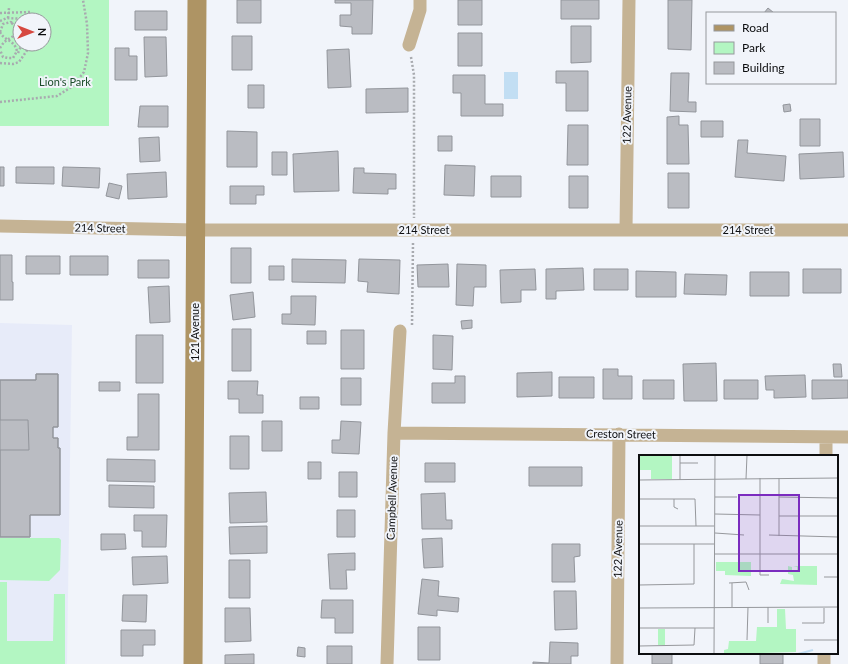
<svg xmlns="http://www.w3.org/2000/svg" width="848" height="664" viewBox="0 0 848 664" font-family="Lato,sans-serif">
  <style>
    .built { fill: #e7ebf9 }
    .green { fill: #b3f6c2; fill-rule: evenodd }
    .water { fill: #c2def3 }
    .building { fill: #babcc2; stroke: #92959b }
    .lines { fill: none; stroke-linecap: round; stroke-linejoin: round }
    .path { stroke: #a8aaaf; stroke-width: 2.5; stroke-dasharray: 2 2; stroke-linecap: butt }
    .street { stroke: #c5b394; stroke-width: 13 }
    .secondary { stroke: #ae9464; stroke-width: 19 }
    .labels { text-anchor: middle; stroke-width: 4; stroke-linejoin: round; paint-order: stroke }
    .park-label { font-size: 11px; fill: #1c4e2b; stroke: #f1f4fa }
    .street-label { font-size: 11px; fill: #0d0e10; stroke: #f1f4fa }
    .inset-river { fill: none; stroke: #c2def3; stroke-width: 2 }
    .inset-road { fill: none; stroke: #96989c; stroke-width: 1 }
    .view { fill: #7b2cbf; fill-opacity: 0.15; stroke: #7b2cbf; stroke-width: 2 }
    .inset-edge { fill: none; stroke: #0d0e10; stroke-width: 2 }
  </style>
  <rect width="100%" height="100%" fill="#f1f4fa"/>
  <path class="built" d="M 0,323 L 72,325 L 67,664 L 0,664 Z"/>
  <path class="green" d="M 0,0 L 109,0 L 109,126 L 0,126 ZM 20,20 L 44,20 L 44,44 L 20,44 Z
    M 0,538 L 59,538 L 61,540 L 60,570 L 49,581 L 0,580 Z
    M 0,582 L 7,582 L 7,641 L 53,641 L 54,594 L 65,594 L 65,664 L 0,664 Z"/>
  <path class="water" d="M 504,72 L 518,72 L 518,99 L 504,99 Z"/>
  <path class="building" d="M 237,0 L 261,0 L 261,23 L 237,23 Z
    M 335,0 L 373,0 L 372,34 L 352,34 L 352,27 L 340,26 L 340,15 L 351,15 L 351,3 L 335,3 Z
    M 458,0 L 482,0 L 482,25 L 458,25 Z
    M 561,0 L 599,0 L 599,19 L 561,19 Z
    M 668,0 L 692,0 L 691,50 L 668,49 Z
    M 768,8 L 774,13 L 764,13 Z
    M 135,11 L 167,11 L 167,30 L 135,30 Z
    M 571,26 L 591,26 L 591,62 L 571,63 Z
    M 458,33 L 482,33 L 482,66 L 458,66 Z
    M 232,36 L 252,36 L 252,70 L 232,70 Z
    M 144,37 L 166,37 L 167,76 L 145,77 Z
    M 115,48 L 129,48 L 129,56 L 137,56 L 137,80 L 115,80 Z
    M 349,49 L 351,87 L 328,88 L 327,50 Z
    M 556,71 L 588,71 L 588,111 L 566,111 L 566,83 L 556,83 Z
    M 671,73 L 689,73 L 688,102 L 696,102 L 696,112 L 670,111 Z
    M 453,75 L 485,75 L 485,104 L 503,104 L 503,116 L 461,116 L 461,93 L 453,93 Z
    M 248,85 L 264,85 L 264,108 L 248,108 Z
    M 408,88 L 408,112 L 366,113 L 366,89 Z
    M 790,104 L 791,111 L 784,112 L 783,105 Z
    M 140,106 L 168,106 L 168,127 L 138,127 Z
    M 679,116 L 679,125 L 688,125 L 689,164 L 667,164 L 667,117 Z
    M 800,119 L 820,119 L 820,146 L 800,146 Z
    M 701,121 L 723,121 L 723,137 L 701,137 Z
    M 568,125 L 588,125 L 588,165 L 567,165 Z
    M 227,131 L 257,132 L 257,167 L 227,167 Z
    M 438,136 L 452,136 L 452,151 L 438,151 Z
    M 159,137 L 160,161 L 140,162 L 139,138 Z
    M 738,140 L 748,140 L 747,153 L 786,156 L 784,181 L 735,177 Z
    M 338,151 L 339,191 L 294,192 L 293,154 Z
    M 272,152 L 287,152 L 287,175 L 272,175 Z
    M 843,152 L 844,177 L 800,179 L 799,154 Z
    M 445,165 L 475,166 L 474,196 L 444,195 Z
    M 0,167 L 4,167 L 4,186 L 0,186 Z
    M 16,167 L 54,167 L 54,184 L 16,183 Z
    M 63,167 L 100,168 L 99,188 L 62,186 Z
    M 354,168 L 364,168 L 364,173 L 396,174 L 396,189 L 388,189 L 388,194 L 353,193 Z
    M 166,172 L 167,197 L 128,199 L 127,174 Z
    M 668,173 L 689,173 L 689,208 L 668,208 Z
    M 491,176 L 521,176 L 521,197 L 491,197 Z
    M 569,176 L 588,176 L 588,208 L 569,208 Z
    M 109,183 L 122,186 L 119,199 L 106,196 Z
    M 230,186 L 264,186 L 264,195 L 256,195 L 256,204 L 230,204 Z
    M 231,248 L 251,248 L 251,283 L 231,283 Z
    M 0,255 L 12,255 L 12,282 L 13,282 L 13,300 L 0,300 Z
    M 26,256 L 60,256 L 60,274 L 26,274 Z
    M 70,256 L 108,256 L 108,275 L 70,275 Z
    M 292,259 L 346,260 L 345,283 L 292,282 Z
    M 359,259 L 400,260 L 399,294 L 367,292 L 368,282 L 358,281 Z
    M 138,260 L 169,260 L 169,278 L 138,278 Z
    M 448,264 L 449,287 L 418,287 L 417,265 Z
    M 457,264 L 486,265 L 486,287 L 474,287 L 473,306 L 456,305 Z
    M 269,266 L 284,266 L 284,280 L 269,280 Z
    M 583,268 L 584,290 L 556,291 L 556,299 L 546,299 L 546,269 Z
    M 535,269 L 536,290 L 521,290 L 521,302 L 501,303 L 500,270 Z
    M 594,269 L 628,269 L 628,290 L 594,290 Z
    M 803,269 L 841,269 L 841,293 L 803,293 Z
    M 636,271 L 676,272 L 676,297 L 636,297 Z
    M 750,272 L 789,272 L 789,296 L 750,296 Z
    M 685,274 L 727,275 L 726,295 L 684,294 Z
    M 169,286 L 170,322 L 150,323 L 148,287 Z
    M 253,292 L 255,317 L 233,320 L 230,295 Z
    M 291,296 L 316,296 L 315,325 L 282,324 L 282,314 L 291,314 Z
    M 472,320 L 472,328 L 462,329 L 461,321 Z
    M 232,329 L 251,329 L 251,371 L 232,371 Z
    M 341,330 L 364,330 L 364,369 L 341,369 Z
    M 307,331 L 326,331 L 326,344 L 307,344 Z
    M 136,335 L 163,335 L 163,383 L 136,383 Z
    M 433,335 L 453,336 L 452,370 L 433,369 Z
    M 716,363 L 717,401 L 684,401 L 683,364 Z
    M 833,364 L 841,364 L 842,377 L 834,377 Z
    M 603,369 L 618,369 L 618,376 L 632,376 L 632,399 L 603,399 Z
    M 552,372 L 552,396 L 517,397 L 517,373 Z
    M 36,374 L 58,374 L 58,427 L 53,427 L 53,438 L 58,438 L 58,448 L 60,448 L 60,515 L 30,515 L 30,537 L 0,537 L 0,450 L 29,450 L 28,420 L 0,420 L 0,380 L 36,380 Z
    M 36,374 L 58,374 L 58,427 L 53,427 L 53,438 L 58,438 L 58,448 L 60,448 L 60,515 L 30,515 L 30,537 L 0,537 L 0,380 L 36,380 Z
    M 805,375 L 806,397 L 774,398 L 774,390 L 766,390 L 765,376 Z
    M 455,376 L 465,376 L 465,403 L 432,403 L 432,383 L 455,383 Z
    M 559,377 L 594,377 L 594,398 L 559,398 Z
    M 341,378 L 361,378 L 361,405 L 341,405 Z
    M 643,380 L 674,380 L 674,399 L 643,399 Z
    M 724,380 L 758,380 L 758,399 L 724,399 Z
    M 812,380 L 848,380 L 848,398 L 812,399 Z
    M 228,381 L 258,381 L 257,395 L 263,395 L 263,413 L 239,413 L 239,399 L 228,399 Z
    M 99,382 L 120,382 L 120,391 L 99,391 Z
    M 138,394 L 159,394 L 159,450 L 127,450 L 127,437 L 138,437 Z
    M 300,397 L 319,397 L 319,409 L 300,409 Z
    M 262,421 L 282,421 L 282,451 L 262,451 Z
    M 341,421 L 361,422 L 359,454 L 332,453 L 332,440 L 340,440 Z
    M 230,436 L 249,436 L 249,469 L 230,469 Z
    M 107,459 L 155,460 L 155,482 L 107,481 Z
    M 308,462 L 321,462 L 321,479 L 308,479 Z
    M 425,463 L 455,463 L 455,482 L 425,482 Z
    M 529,467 L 582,467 L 582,486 L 529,486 Z
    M 339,472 L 357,472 L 357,497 L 339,497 Z
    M 109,485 L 154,486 L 154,508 L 109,507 Z
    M 266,492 L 267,522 L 230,523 L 229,493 Z
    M 445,493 L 446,520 L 452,520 L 452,529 L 422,529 L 421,494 Z
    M 337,510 L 355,510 L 355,537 L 337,537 Z
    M 134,515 L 167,515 L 166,547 L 142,547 L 142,531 L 134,531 Z
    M 267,526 L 267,553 L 230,554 L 229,527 Z
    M 101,534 L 125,534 L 126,549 L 101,550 Z
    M 442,538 L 443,567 L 424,568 L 422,539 Z
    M 552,544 L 580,544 L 580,556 L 574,557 L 575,582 L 552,582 Z
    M 355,553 L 355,570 L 346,570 L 347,589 L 330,589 L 328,554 Z
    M 167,556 L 168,583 L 133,585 L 132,557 Z
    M 229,560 L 250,560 L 250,598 L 229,598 Z
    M 422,579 L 439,581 L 438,596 L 459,598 L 458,612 L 437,610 L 437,616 L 418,614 Z
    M 554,591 L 576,591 L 577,629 L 555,630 Z
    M 123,595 L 147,595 L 146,622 L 122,621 Z
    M 322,600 L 353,600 L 353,633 L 335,633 L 335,618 L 321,618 Z
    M 225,608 L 250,608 L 251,641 L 225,642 Z
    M 418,627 L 440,627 L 440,660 L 418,660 Z
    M 121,630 L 155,630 L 155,645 L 143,645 L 143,656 L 121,656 Z
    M 550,642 L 578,643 L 578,656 L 571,656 L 571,664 L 533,664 L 533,662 L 549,663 Z
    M 327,646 L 352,646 L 352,664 L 327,664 Z
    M 298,647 L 305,648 L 305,657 L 297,656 Z
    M 652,653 L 672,653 L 672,664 L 652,664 Z
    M 760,653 L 783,653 L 783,664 L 760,664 Z
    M 254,654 L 254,664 L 225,664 L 225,655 Z"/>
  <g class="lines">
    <path class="path" d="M 0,13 L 30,12
      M 8,18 L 9,8
      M 0,21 L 7,18 L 24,19 L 26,20
      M 0,32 C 4,41 14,39 17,51 L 13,58 L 8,58 L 3,57 L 0,50
      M 0,32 L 3,24 L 11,22 L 11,21
      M 0,48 L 4,42 L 15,35 L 16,28 L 11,22
      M 18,53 L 22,44
      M 411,57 L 414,75 L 414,218
      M 0,63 L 13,64 L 19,62 L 28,49 L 28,44
      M 0,102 L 57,96 L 73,86 L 84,72 L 88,53 L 87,24 L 83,0
      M 412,325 L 413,243"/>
    <path class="street" d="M 409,45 L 420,10 L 420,0
      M 0,226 L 196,230 L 848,230
      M 626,230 L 629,0
      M 394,433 L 848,437
      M 826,456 L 826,437
      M 387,664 L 394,433 L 400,331
      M 617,664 L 619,434
      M 824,664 L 824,653"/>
    <path class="secondary" d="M 193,664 L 197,0"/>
  </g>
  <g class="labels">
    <g class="park-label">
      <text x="65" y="86">Lion's Park</text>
    </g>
    <g class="street-label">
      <text transform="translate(627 115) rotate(-89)" y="4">122 Avenue</text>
      <text transform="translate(100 228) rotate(1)" y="4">214 Street</text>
      <text x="424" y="234">214 Street</text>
      <text x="748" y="234">214 Street</text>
      <text transform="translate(195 332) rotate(-90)" y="4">121 Avenue</text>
      <text transform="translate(621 434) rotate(1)" y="4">Creston Street</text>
      <text transform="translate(392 498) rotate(-88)" y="4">Campbell Avenue</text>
      <text transform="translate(618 549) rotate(-89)" y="4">122 Avenue</text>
    </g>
  </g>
  <g transform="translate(639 455)">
    <rect width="199" height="199" fill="#f1f4fa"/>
    <path d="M 0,0 L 33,0 L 33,24 L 12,24 L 12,15 L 0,15 ZM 77,107 L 112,107 L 112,121 L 86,120 L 86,116 L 77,116 ZM 149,111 L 153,112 L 153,116 L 158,116 L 158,112 L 154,111 L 178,111 L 178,130 L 141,129 L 143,124 L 155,126 L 154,120 L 149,119 ZM 138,154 L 146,154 L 147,174 L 157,174 L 157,197 L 85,199 L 85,195 L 89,194 L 90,186 L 117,186 L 118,172 L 138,172 ZM 19,174 L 26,174 L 26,190 L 19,190 Z" fill="#b3f6c2"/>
    <path class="inset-river" d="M 159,199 L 174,195"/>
    <path class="inset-road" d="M 41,8 L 59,8M 121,23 L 121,120 L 130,120M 107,24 L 108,0M 0,25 L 199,23M 41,25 L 41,0M 76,42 L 98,42M 140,42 L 199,43M 0,44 L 56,44 L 57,71M 35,44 L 35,52 L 39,54M 76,59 L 121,60M 140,61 L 199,61M 0,71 L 75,71M 76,78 L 105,80M 130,80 L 199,82M 140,81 L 140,23M 0,89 L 75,89M 75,99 L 199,99M 185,122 L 199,122M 90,128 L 107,127 L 110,135M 0,130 L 55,129 L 55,89M 93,152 L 93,128M 129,152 L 129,168M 0,153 L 199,152M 163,168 L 185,168 L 185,153M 0,173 L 75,173M 108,185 L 109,152M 165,185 L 199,185M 0,191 L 55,190 L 56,173M 75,199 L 76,0"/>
    <path class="view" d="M 100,40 L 160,40 L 160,116 L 100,116 Z"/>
    <rect width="199" height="199" class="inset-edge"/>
  </g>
  <rect x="706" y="12" width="130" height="72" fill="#f1f4fa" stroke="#96989c"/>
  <rect x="714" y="25" width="20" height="6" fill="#ae9464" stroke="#96989c"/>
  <text x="742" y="32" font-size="12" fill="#0d0e10">Road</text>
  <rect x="714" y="42" width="20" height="12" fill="#b3f6c2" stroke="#96989c"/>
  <text x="742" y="52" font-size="12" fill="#0d0e10">Park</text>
  <rect x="714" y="62" width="20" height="12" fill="#babcc2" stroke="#96989c"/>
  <text x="742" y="72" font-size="12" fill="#0d0e10">Building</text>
  <g transform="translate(32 32) rotate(90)"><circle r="19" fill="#f1f4fa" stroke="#96989c"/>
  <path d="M0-3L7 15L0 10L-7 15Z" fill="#d64840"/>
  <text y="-6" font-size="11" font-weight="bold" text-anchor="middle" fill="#0d0e10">N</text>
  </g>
</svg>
